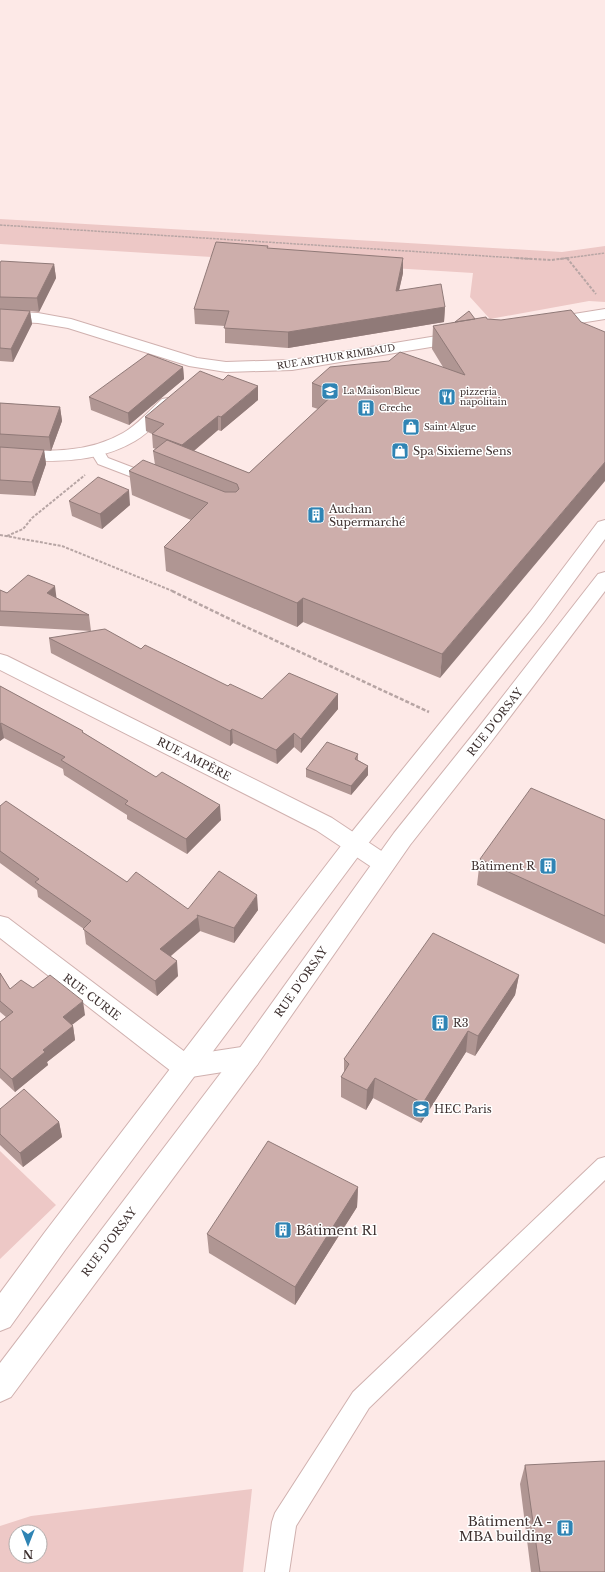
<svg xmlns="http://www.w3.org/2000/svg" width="605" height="1572" viewBox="0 0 605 1572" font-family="'Libre Baskerville',serif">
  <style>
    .green { fill: #edc8c6; fill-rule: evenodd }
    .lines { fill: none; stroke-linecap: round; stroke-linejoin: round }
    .service-casing { stroke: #d0b1af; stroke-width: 2 }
    .minor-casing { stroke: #d0b1af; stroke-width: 2 }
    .secondary-casing { stroke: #d0b1af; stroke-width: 2 }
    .path-far2 { stroke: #b7a5a4; stroke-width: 1.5; stroke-dasharray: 2.5 1; stroke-linecap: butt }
    .path-far1 { stroke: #b7a5a4; stroke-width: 2; stroke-dasharray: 3 1.5; stroke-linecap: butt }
    .path { stroke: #b7a5a4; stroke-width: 2.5; stroke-dasharray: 4 2; stroke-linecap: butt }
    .service { fill: #fff; fill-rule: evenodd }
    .minor { fill: #fff; fill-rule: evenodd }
    .secondary { fill: #fff; fill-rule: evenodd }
    .wall { fill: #b09693 }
    .shaded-wall { fill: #907a78 }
    .building { fill: #cdaeab; stroke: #907a78 }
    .labels { text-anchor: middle; stroke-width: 3; stroke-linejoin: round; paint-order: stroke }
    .far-street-label { font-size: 9px; fill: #3e3130; stroke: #fff }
    .far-poi-label { font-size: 9px; fill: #3e3130; stroke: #fff; text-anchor: start }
    .poi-label { font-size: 11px; fill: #3e3130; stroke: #fff; text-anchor: start }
    .street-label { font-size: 11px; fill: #3e3130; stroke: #fff }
    .near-poi-label { font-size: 13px; fill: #3e3130; stroke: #fff; text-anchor: start }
  </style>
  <rect width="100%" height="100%" fill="#fde9e7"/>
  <path class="green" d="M 0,219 L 562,252 L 605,246 L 605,302 L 589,301 L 490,319 L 470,297 L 473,273 L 0,244 Z
    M 0,1151 L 56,1205 L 0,1259 Z
    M 252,1489 L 243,1572 L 0,1572 L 0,1526 L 31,1516 ZM 16,1532 L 40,1532 L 40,1556 L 16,1556 Z"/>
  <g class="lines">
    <g class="service-casing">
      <path id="service" d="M 97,447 L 102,448 L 108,458 L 155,476 L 157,479 L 155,482 L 150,483 L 145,482 L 98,464 L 90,451 L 92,448 Z
        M 605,1157 L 605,1180 L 369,1408 L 296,1526 L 289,1572 L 265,1572 L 272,1522 L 275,1513 L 353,1392 L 598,1159 Z"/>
    </g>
    <g class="minor-casing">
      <path id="minor" d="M 605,309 L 605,319 L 549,328 L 543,326 L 541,323 L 543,320 L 549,318 Z
        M 0,311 L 38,313 L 71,319 L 197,358 L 226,362 L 292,360 L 461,332 L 467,334 L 469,337 L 467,340 L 461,342 L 292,370 L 226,372 L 189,366 L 68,328 L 38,323 L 0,321 Z
        M 168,398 L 174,399 L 176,403 L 174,407 C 162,418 150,432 135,441 C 94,465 46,462 0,459 L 0,449 C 41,451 85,455 123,433 C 137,425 149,411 162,399 Z
        M 0,654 L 7,656 L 332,818 L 392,858 L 396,864 L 392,870 L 384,873 L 376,870 L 316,830 L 0,670 Z
        M 0,916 L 8,918 L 189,1055 L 248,1046 L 257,1049 L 261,1057 L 257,1065 L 248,1068 L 185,1078 L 176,1075 L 0,938 Z"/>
    </g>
    <g class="secondary-casing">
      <path id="secondary" d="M 605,520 L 605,539 L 544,622 L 363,850 L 65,1250 L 10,1327 L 0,1331 L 0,1293 L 45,1232 L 347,838 L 530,612 L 598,522 Z
        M 605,572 L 605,591 L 491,742 L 410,845 L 257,1065 L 11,1397 L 0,1402 L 0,1363 L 239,1049 L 394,833 L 475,732 L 598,574 Z"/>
    </g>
    <path class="path-far2" d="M 0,225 L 532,259
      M 560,259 L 605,253"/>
    <path class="path-far1" d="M 516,258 L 551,260 L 568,258
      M 567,258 L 596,294
      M 0,535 L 62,546 L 175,592
      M 7,536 L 23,529 L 32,518 L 85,475"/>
    <path class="path" d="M 172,591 L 242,625 L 429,712"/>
    <use href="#service" class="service"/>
    <use href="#minor" class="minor"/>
    <use href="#secondary" class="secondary"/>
  </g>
  <path class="wall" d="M 268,249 L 403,273 L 399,291 L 445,307 L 444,322 L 288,348 L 225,343 L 225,326 L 195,324 L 194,309 Z
    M 0,263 L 54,264 L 56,278 L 39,312 L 30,311 L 32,324 L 13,362 L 0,361 Z
    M 475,319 L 440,678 L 303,622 L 297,627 L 166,571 L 164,547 L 191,520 L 132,495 L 129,471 L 155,465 L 153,451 L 156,449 L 153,448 L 152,434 L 146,431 L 145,417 L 258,400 L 221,431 L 218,430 L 194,451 L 249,473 L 318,409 L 312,407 L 312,383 L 443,367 L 432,349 L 433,326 Z
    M 183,367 L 184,379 L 129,425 L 91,410 L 89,397 Z
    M 0,403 L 60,407 L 62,421 L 51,451 L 44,450 L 46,464 L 35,496 L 0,494 Z
    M 69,501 L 130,505 L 102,529 L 72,516 Z
    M 0,590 L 7,593 L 57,598 L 89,615 L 91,631 L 0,626 Z
    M 49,638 L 141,649 L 228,686 L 262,699 L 338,694 L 338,709 L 301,753 L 294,747 L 277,764 L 233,743 L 230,746 L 51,653 Z
    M 0,686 L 84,733 L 221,820 L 187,854 L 127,819 L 127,815 L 64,775 L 63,769 L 4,738 L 0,741 Z
    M 358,754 L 358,760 L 368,766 L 368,775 L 351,795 L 306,777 L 306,769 Z
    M 0,806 L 127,882 L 188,909 L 258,910 L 234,943 L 200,931 L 171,956 L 178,976 L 157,996 L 86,944 L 84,929 L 38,897 L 37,890 L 0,863 Z
    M 605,820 L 605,944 L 477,885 L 480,859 Z
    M 0,973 L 10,989 L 33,988 L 85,1015 L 72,1025 L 73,1026 L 75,1040 L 47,1062 L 48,1065 L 15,1092 L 0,1078 L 0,1022 L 6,1017 L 0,1012 Z
    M 519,975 L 515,995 L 475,1056 L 466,1052 L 421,1123 L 373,1098 L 366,1110 L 341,1097 L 341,1077 L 344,1073 L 344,1059 Z
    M 0,1109 L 59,1122 L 62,1137 L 23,1167 L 0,1145 Z
    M 358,1187 L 357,1207 L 295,1305 L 209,1253 L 207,1234 Z
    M 525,1465 L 605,1572 L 531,1572 L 520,1484 Z"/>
  <path class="shaded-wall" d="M 403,258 L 403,273 L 395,307 L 396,291 Z
    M 54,264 L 56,278 L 39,312 L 37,298 Z
    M 445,307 L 444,322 L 288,348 L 288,332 Z
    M 30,311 L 32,324 L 13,362 L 11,349 Z
    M 183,367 L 184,379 L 129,425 L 128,413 Z
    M 258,386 L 258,400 L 221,431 L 221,417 Z
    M 60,407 L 62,421 L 51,451 L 49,437 Z
    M 218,416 L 218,430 L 183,460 L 182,445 Z
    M 44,450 L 46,464 L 35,496 L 32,482 Z
    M 605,462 L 605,481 L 440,678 L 442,654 Z
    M 129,490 L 130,505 L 102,529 L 100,514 Z
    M 55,586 L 57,602 L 47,593 Z
    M 303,598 L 303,622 L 297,627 L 297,603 Z
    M 338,694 L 338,709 L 301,753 L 301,739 Z
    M 1,723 L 4,738 L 0,741 L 0,724 Z
    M 232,729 L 233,743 L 230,746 L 230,731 Z
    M 294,733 L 294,747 L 277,764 L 276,750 Z
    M 368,766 L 368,775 L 351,795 L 351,786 Z
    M 220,805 L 221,820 L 187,854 L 186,839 Z
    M 257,895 L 258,910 L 234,943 L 234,928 Z
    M 198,917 L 200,931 L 162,963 L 160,949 Z
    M 177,961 L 178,976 L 157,996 L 155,981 Z
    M 519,975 L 515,995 L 475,1056 L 478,1036 Z
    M 83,1001 L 85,1015 L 65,1030 L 63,1017 Z
    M 73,1026 L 75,1040 L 47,1062 L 48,1065 L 15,1092 L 12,1079 L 43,1050 Z
    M 468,1031 L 466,1052 L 421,1123 L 423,1103 Z
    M 375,1078 L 373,1098 L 366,1110 L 367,1090 Z
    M 59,1122 L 62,1137 L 23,1167 L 20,1153 Z
    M 358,1187 L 357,1207 L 295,1305 L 295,1287 Z"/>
  <path class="building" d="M 216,242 L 268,246 L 267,248 L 403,258 L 396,291 L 441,284 L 445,307 L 288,332 L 224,328 L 229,311 L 194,309 Z
    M 1,261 L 54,264 L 37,298 L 0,297 L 0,263 Z
    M 0,309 L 30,311 L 11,349 L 0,348 Z
    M 571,310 L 581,322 L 605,332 L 605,462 L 442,654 L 303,598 L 297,603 L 164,547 L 208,503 L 129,471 L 143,460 L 225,492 L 236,492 L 239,489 L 237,484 L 153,451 L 167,440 L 249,473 L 336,392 L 312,383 L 330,367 L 389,361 L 400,352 L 465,375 L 433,326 L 486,317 L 487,319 L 501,320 Z
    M 469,311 L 475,319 L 455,322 Z
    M 148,354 L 183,367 L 128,413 L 89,397 Z
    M 200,371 L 223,380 L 228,375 L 258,386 L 221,417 L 218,416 L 182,445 L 152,434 L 164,424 L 145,417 Z
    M 0,403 L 60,407 L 49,437 L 0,434 Z
    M 0,447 L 44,450 L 32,482 L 0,480 Z
    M 98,477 L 129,490 L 100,514 L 69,501 Z
    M 28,575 L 55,586 L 47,593 L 89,615 L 0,611 L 0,590 L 7,593 Z
    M 105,629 L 141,649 L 145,645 L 228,686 L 230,684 L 262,699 L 289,673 L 338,694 L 301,739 L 294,733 L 276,750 L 232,729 L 230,731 L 49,638 Z
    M 0,686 L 83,731 L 82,732 L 156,777 L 162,772 L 220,805 L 186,839 L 125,804 L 128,801 L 61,760 L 65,757 L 1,723 L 0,724 Z
    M 327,742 L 358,754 L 355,759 L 368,766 L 351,786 L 306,769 Z
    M 531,788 L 605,820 L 605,916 L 480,859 Z
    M 6,801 L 127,882 L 136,872 L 188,909 L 219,871 L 257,895 L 234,928 L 197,915 L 198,917 L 160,949 L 177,961 L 155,981 L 83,929 L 91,921 L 35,882 L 39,879 L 0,851 L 0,806 Z
    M 433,933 L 519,975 L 478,1036 L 468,1031 L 423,1103 L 375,1078 L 367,1090 L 341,1077 L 349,1064 L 344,1059 Z
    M 0,973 L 10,989 L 21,980 L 33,988 L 50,975 L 83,1001 L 63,1017 L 73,1026 L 43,1050 L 45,1052 L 12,1079 L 0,1068 L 0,1022 L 13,1012 L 0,1001 Z
    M 24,1089 L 59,1122 L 20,1153 L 0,1134 L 0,1109 Z
    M 268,1141 L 358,1187 L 295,1287 L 207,1234 Z
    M 605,1461 L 605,1572 L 540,1572 L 525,1465 Z"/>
  <defs>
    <g id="school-square" transform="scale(0.9)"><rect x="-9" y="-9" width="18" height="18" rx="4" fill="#2f84b4" stroke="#fff"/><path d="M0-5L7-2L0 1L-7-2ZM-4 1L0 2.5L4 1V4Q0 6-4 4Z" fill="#fff"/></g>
    <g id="restaurant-square" transform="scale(0.9)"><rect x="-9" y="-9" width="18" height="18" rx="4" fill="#2f84b4" stroke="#fff"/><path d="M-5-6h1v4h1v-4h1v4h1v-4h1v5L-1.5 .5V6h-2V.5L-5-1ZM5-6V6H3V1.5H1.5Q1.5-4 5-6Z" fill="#fff"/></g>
    <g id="building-square" transform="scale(0.9)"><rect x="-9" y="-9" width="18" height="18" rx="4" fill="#2f84b4" stroke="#fff"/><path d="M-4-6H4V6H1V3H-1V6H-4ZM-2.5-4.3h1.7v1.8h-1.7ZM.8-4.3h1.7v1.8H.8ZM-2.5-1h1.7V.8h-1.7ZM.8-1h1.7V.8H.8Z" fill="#fff"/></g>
    <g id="shop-square" transform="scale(0.9)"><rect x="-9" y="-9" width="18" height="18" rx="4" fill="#2f84b4" stroke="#fff"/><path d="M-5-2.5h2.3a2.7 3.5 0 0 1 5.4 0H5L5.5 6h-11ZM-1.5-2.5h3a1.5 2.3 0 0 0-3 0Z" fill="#fff"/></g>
    <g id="university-square" transform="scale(0.9)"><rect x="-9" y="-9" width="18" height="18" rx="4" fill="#2f84b4" stroke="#fff"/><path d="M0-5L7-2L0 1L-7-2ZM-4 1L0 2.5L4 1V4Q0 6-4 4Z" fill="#fff"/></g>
  </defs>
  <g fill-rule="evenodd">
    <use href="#school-square" x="330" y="391"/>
    <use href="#restaurant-square" x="447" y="397"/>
    <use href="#building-square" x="366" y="408"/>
    <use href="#shop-square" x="411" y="427"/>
    <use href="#shop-square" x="400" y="451"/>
    <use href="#building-square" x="316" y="515"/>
    <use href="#building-square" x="548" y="866"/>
    <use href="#building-square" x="440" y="1023"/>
    <use href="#university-square" x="421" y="1109"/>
    <use href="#building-square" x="283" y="1230"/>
    <use href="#building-square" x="565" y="1528"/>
  </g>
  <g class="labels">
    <g class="far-street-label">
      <text transform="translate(336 357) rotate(-9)" y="3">RUE ARTHUR RIMBAUD</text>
    </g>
    <g class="far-poi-label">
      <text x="343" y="394">La Maison Bleue</text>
      <text x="460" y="395">pizzeria<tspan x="460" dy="10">napolitain</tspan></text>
      <text x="379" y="411">Creche</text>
      <text x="424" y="430">Saint Algue</text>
    </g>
    <g class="poi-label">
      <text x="413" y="455">Spa Sixieme Sens</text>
      <text x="329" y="513">Auchan<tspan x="329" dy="13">Supermarché</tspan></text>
      <text x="535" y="870" text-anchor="end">Bâtiment R</text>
      <text x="453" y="1027">R3</text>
      <text x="434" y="1113">HEC Paris</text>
    </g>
    <g class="street-label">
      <text transform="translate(495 722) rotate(-52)" y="4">RUE D'ORSAY</text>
      <text transform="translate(194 759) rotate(27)" y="4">RUE AMPÈRE</text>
      <text transform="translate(301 982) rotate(-55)" y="4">RUE D'ORSAY</text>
      <text transform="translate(92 997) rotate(37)" y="4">RUE CURIE</text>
      <text transform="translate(109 1242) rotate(-53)" y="4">RUE D'ORSAY</text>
    </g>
    <g class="near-poi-label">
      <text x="296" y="1235">Bâtiment R1</text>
      <text x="552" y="1526" text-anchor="end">Bâtiment A -<tspan x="552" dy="15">MBA building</tspan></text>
    </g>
  </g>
  <g transform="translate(28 1544) rotate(180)"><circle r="19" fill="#ffffff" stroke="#b2adac"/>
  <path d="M0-3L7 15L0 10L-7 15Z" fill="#2f84b4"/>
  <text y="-6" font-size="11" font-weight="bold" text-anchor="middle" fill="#3e3130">N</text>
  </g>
</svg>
